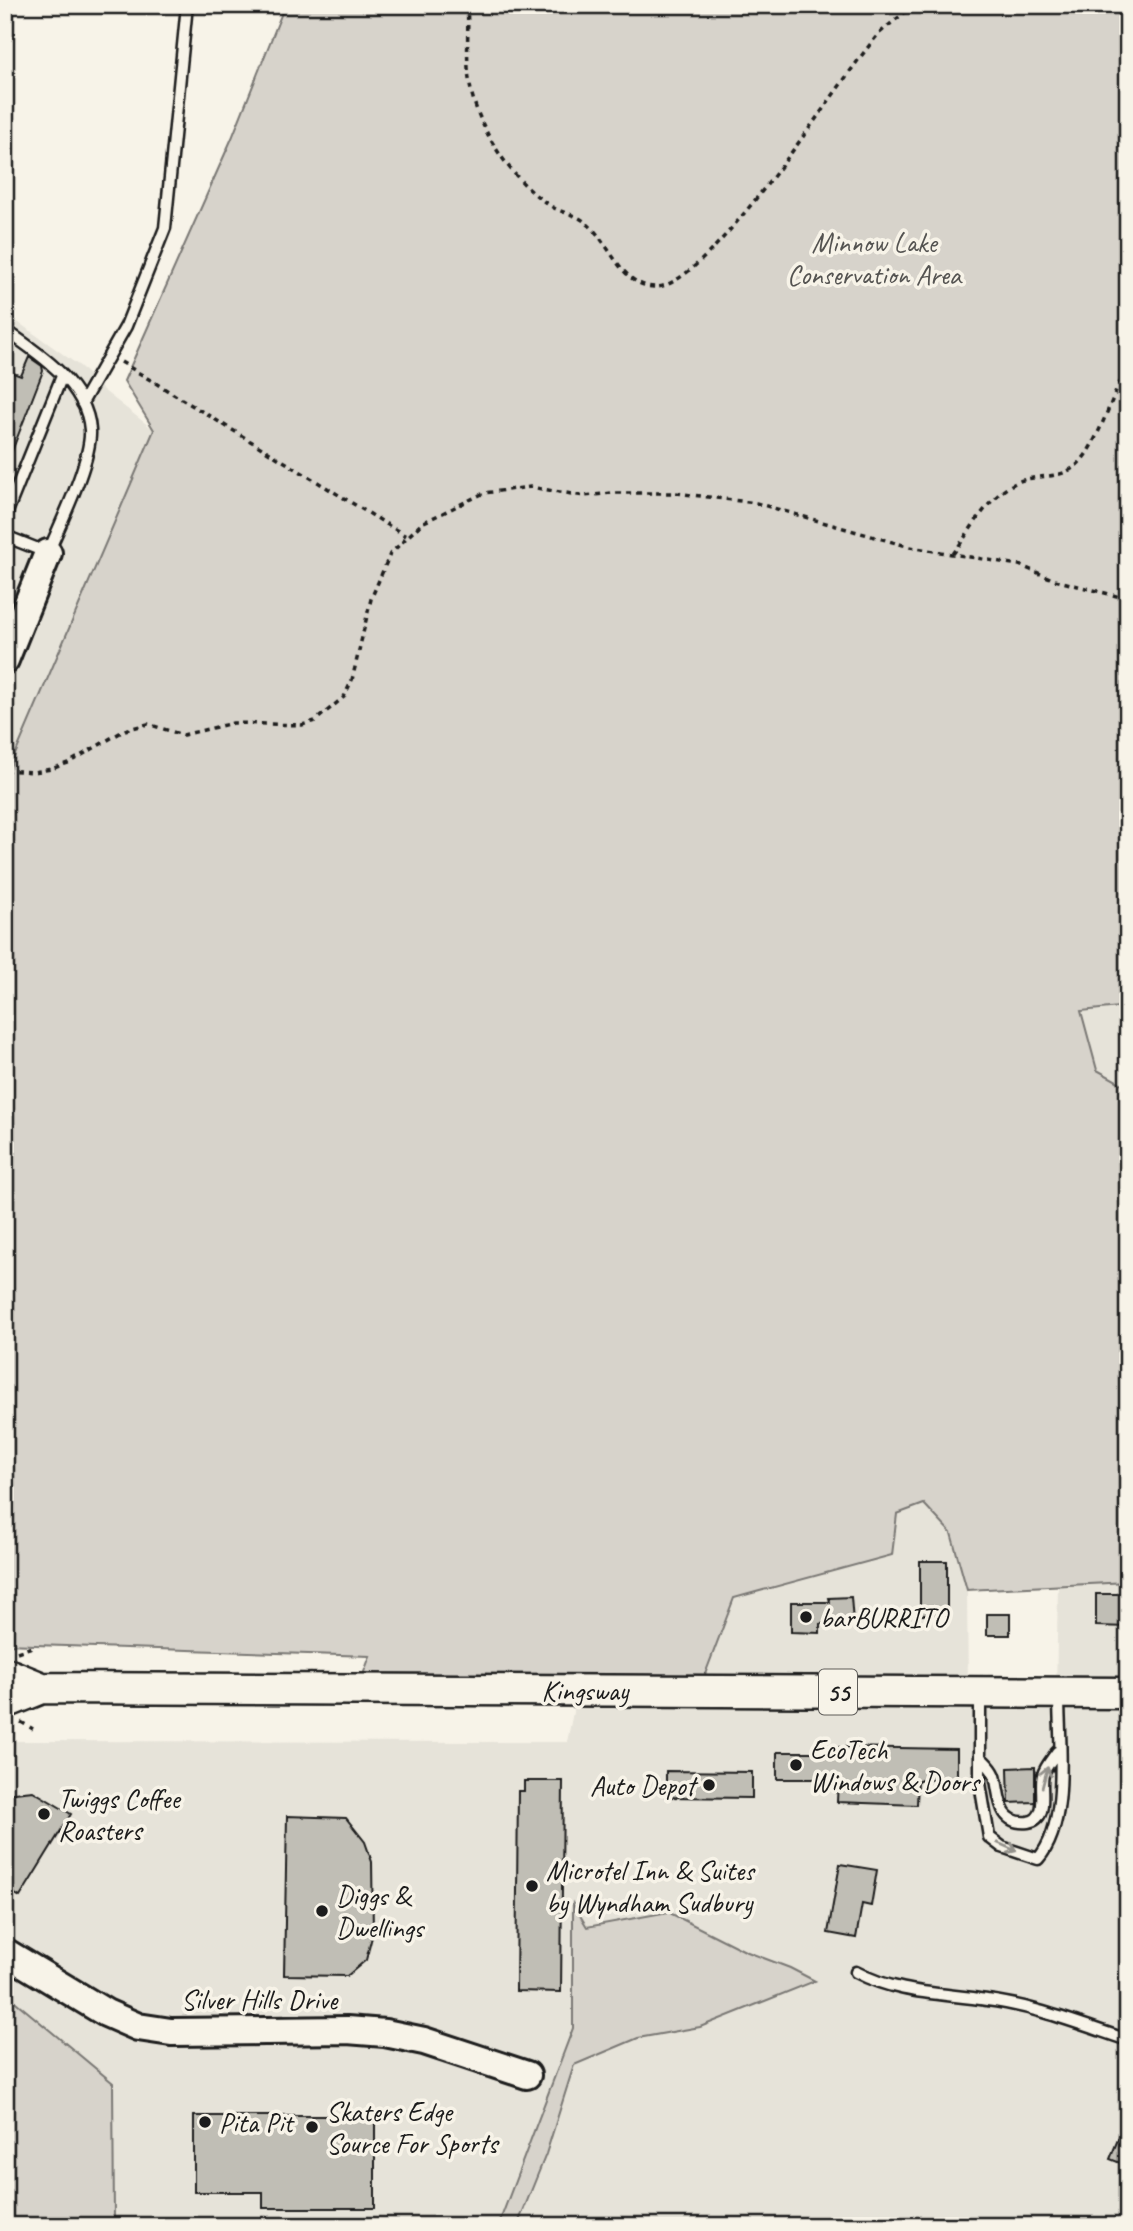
<svg xmlns="http://www.w3.org/2000/svg" width="1133" height="2231" viewBox="0 0 1133 2231" font-family="Caveat,sans-serif">
  <style>
    .built { fill: #e6e3d9 }
    .green { fill: #d7d3cb; stroke: #7a7874; stroke-width: 2 }
    .building { fill: #c0beb5; stroke: #1c1c1c; stroke-width: 2 }
    .lines { fill: none; stroke-linecap: round; stroke-linejoin: round }
    .lane-casing { stroke: #1c1c1c; stroke-width: 15 }
    .secondary-casing { stroke: #1c1c1c; stroke-width: 32 }
    .primary-casing { stroke: #1c1c1c; stroke-width: 35 }
    .path { stroke: #1c1c1c; stroke-width: 3.5; stroke-dasharray: 5 5; stroke-linecap: butt }
    .lane { stroke: #f7f3e8; stroke-width: 10 }
    .secondary { stroke: #f7f3e8; stroke-width: 26 }
    .primary { stroke: #f7f3e8; stroke-width: 30 }
    .oneway { stroke: #94928c }
    .poi-dot { fill: #1c1c1c; stroke: #f7f3e8; stroke-width: 2.5 }
    .labels { text-anchor: middle; stroke-width: 7; stroke-linejoin: round; paint-order: stroke }
    .shield { fill: #f7f3e8; stroke: #5e5c59; stroke-width: 2 }
    .shield-label { font-size: 26px; font-weight: bold; fill: #1c1c1c }
    .park-label { font-size: 28px; fill: #545351; stroke: #f7f3e8 }
    .poi-label { font-size: 28px; fill: #1c1c1c; stroke: #f7f3e8; text-anchor: start }
    .street-label { font-size: 28px; fill: #1c1c1c; stroke: #f7f3e8 }
  </style>
  <rect width="100%" height="100%" fill="#f7f3e8"/>
  <filter id="ink" filterUnits="userSpaceOnUse"><feTurbulence type="fractalNoise" baseFrequency=".0143" numOctaves="2"/><feDisplacementMap in="SourceGraphic" scale="14" xChannelSelector="R" yChannelSelector="G"/><feConvolveMatrix kernelMatrix="1 2 1 2 8 2 1 2 1" color-interpolation-filters="sRGB"/></filter>
  <g filter="url(#ink)">
    <path class="built" d="M 5,313 L 81,367 L 103,390 L 154,430 L 5,778 Z
      M 1128,1006 L 1128,1087 L 1097,1070 L 1081,1010 Z
      M 925,1504 L 951,1533 L 967,1590 L 968,1694 L 1056,1694 L 1058,1585 L 1128,1582 L 1128,2226 L 517,2226 L 546,2154 L 574,2065 L 638,2038 L 700,2027 L 790,1968 L 745,1951 L 668,1912 L 586,1927 L 574,1906 L 573,2028 L 498,2226 L 185,2226 L 114,2220 L 113,2083 L 5,1993 L 5,1741 L 567,1742 L 577,1692 L 723,1601 L 892,1555 L 897,1514 Z"/>
    <path class="green" d="M 285,5 L 1128,5 L 1128,1006 L 1081,1011 L 1097,1070 L 1128,1087 L 1128,1582 L 967,1590 L 951,1533 L 924,1504 L 897,1514 L 892,1555 L 734,1598 L 699,1690 L 358,1688 L 370,1656 L 5,1644 L 5,778 L 154,430 L 124,381 L 232,138 Z
      M 573,1904 L 587,1927 L 668,1912 L 745,1951 L 790,1968 L 815,1981 L 700,2027 L 638,2038 L 574,2065 L 546,2154 L 517,2226 L 498,2226 L 573,2028 Z
      M 5,1993 L 113,2083 L 114,2220 L 185,2226 L 5,2226 Z"/>
    <path class="building" d="M 29,357 L 42,366 L 43,371 L 5,469 L 5,370 L 21,376 Z
      M 920,1561 L 947,1561 L 947,1615 L 920,1615 Z
      M 1096,1594 L 1128,1594 L 1128,1627 L 1096,1626 Z
      M 851,1597 L 853,1622 L 820,1624 L 820,1633 L 791,1632 L 791,1602 L 830,1602 L 829,1598 Z
      M 987,1614 L 1010,1614 L 1010,1635 L 987,1635 Z
      M 839,1747 L 957,1749 L 957,1779 L 918,1780 L 917,1805 L 837,1802 L 838,1779 L 777,1779 L 777,1752 L 839,1752 Z
      M 1035,1767 L 1035,1802 L 1009,1803 L 1008,1768 Z
      M 666,1771 L 752,1772 L 752,1798 L 666,1797 Z
      M 524,1781 L 563,1781 L 561,1992 L 516,1991 L 518,1791 L 524,1791 Z
      M 33,1791 L 71,1814 L 20,1897 L 5,1888 L 5,1794 Z
      M 287,1816 L 346,1818 L 365,1842 L 372,1862 L 373,1933 L 366,1960 L 347,1976 L 284,1975 Z
      M 840,1864 L 877,1870 L 871,1906 L 862,1904 L 856,1938 L 828,1933 Z
      M 194,2116 L 375,2116 L 375,2208 L 263,2208 L 263,2192 L 194,2192 Z
      M 1127,2117 L 1128,2117 L 1128,2166 L 1110,2159 Z"/>
    <g class="lines">
      <g class="lane-casing">
        <path id="lane" d="M 5,330 C 39,353 87,385 90,430 C 92,460 60,524 48,553 L 5,536
          M 82,403 L 126,326 L 165,228 L 187,5
          M 5,517 L 62,376
          M 980,1696 L 980,1783 L 989,1837 L 1002,1847 L 1038,1859 C 1070,1823 1059,1743 1059,1697
          M 981,1758 C 987,1764 995,1771 996,1780 C 1000,1798 999,1825 1028,1822 C 1050,1819 1039,1789 1043,1775 C 1045,1767 1053,1758 1057,1752
          M 856,1972 C 897,1994 942,1993 987,2000 C 1035,2006 1082,2025 1128,2040"/>
      </g>
      <g class="secondary-casing">
        <path id="secondary" d="M 5,660 L 48,553
          M 5,1952 L 106,2013 L 138,2027 L 171,2032 L 347,2030 L 385,2033 L 424,2041 L 527,2075"/>
      </g>
      <g class="primary-casing">
        <path id="primary" d="M 5,1673 L 42,1688 L 1128,1693
          M 5,1703 L 42,1688"/>
      </g>
      <path class="path" d="M 467,5 C 469,30 466,55 469,79 C 475,126 513,184 554,208 C 562,212 571,214 579,218 C 609,234 617,286 655,287 C 708,289 839,80 877,36 C 887,25 902,16 913,5
        M 121,362 L 406,536
        M 953,554 C 972,529 991,490 1023,480 C 1044,474 1061,480 1079,463 C 1098,444 1113,392 1128,366
        M 5,770 L 34,772 L 51,769 L 68,763 L 125,730 L 148,724 L 183,735 L 233,723 L 302,725 L 315,721 L 344,697 L 352,680 L 371,599 L 390,554 L 422,523 L 484,493 L 530,487 L 584,496 L 612,493 L 676,493 L 756,503 L 910,547 L 1019,565 L 1055,580 L 1128,599
        M 17,1652 L 35,1646
        M 21,1722 L 33,1729"/>
      <use href="#lane" class="lane"/>
      <use href="#secondary" class="secondary"/>
      <use href="#primary" class="primary"/>
    </g>
    <defs><path id="oneway-shaft" d="M-6 0H5M1.5-3L5.5 0L1.5 3" fill="none" stroke-width="1.6" stroke-linecap="round" stroke-linejoin="round" transform="scale(1.75)"/></defs>
    <g class="oneway">
      <use href="#oneway-shaft" transform="translate(1045 1777) rotate(-75)"/>
      <use href="#oneway-shaft" transform="translate(1007 1847) rotate(24)"/>
    </g>
  </g>
  <g class="poi-dot">
    <circle cx="806" cy="1617" r="7"/>
    <circle cx="796" cy="1765" r="7"/>
    <circle cx="709" cy="1785" r="7"/>
    <circle cx="44" cy="1814" r="7"/>
    <circle cx="532" cy="1886" r="7"/>
    <circle cx="322" cy="1911" r="7"/>
    <circle cx="205" cy="2122" r="7"/>
    <circle cx="312" cy="2127" r="7"/>
  </g>
  <g class="labels">
    <rect class="shield" x="819" y="1669.5" width="38" height="45" rx="5"/>
    <g class="shield-label">
      <text x="838" y="1701">55</text>
    </g>
    <g class="park-label">
      <text x="874" y="252">Minnow Lake<tspan x="874" dy="32">Conservation Area</tspan></text>
    </g>
    <g class="poi-label">
      <text x="820" y="1627">barBURRITO</text>
      <text x="810" y="1759">EcoTech<tspan x="810" dy="32">Windows &amp; Doors</tspan></text>
      <text x="695" y="1795" text-anchor="end">Auto Depot</text>
      <text x="58" y="1808">Twiggs Coffee<tspan x="58" dy="32">Roasters</tspan></text>
      <text x="546" y="1880">Microtel Inn &amp; Suites<tspan x="546" dy="32">by Wyndham Sudbury</tspan></text>
      <text x="336" y="1905">Diggs &amp;<tspan x="336" dy="32">Dwellings</tspan></text>
      <text x="326" y="2121">Skaters Edge<tspan x="326" dy="32">Source For Sports</tspan></text>
      <text x="219" y="2132">Pita Pit</text>
    </g>
    <g class="street-label">
      <text x="585" y="1700">Kingsway</text>
      <text x="259" y="2009">Silver Hills Drive</text>
    </g>
  </g>
  <rect width="1133" height="2231" fill="none" stroke="#f7f3e8" stroke-width="28"/>
  <rect x="14" y="14" width="1105" height="2203" fill="none" stroke="#1c1c1c" stroke-width="2.5" filter="url(#ink)"/>
</svg>
